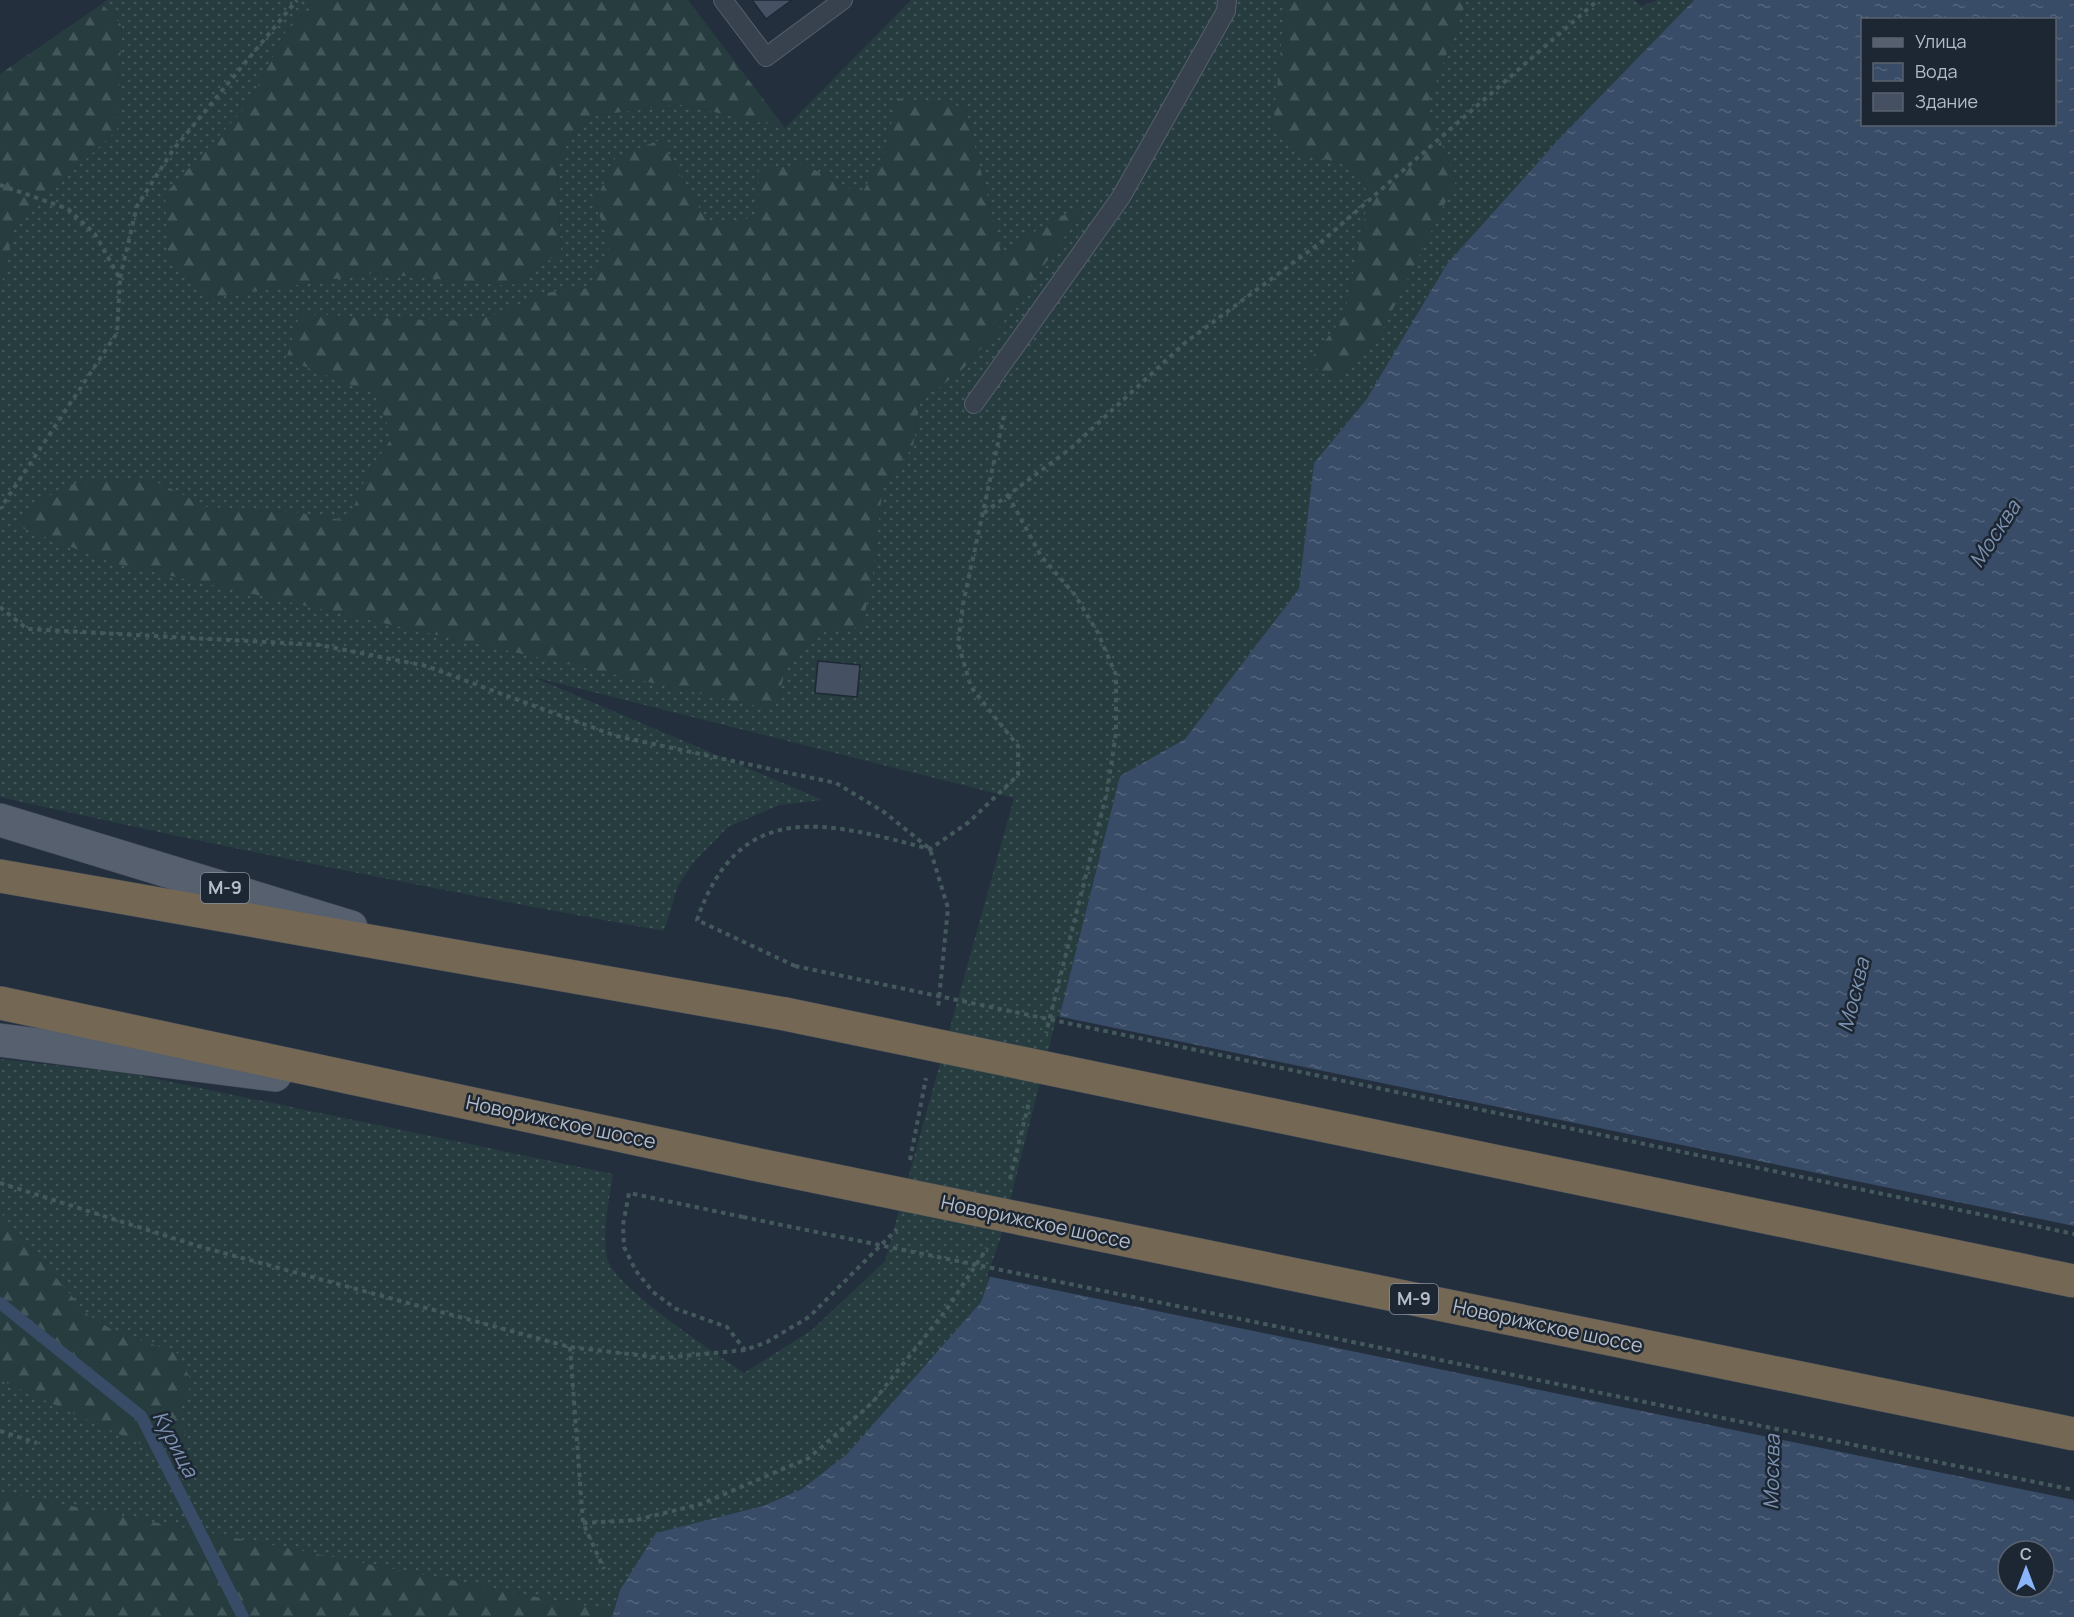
<svg xmlns="http://www.w3.org/2000/svg" width="2074" height="1617" viewBox="0 0 2074 1617" font-family="Manrope,sans-serif">
  <style>
    .grass { fill: url(#grass-dots); fill-rule: evenodd }
    .forest { fill: url(#forest-firs) }
    .water { fill: url(#water-ripples); fill-rule: evenodd }
    .pier { fill: #242f3e }
    .lines { fill: none; stroke-linecap: round; stroke-linejoin: round }
    .stream { stroke: #394c67; stroke-width: 12 }
    .building { fill: #455162; stroke: #1f2835; stroke-width: 1.5 }
    .lane-casing { stroke: #565f6c; stroke-width: 20 }
    .primary-casing { stroke: #414a57; stroke-width: 34 }
    .highway-casing { stroke: #434c59; stroke-width: 34 }
    .path { stroke: #44595c; stroke-width: 4; stroke-dasharray: 4.5 4.5; stroke-linecap: butt }
    .lane { stroke: #38414e; stroke-width: 18 }
    .primary { stroke: #56606e; stroke-width: 33 }
    .highway { stroke: #746855; stroke-width: 33 }
    .highway-bridge-casing { stroke: #434c59; stroke-width: 34; stroke-linecap: butt }
    .path-bridge { stroke: #44595c; stroke-width: 4; stroke-dasharray: 4.5 4.5; stroke-linecap: butt }
    .highway-bridge { stroke: #746855; stroke-width: 33 }
    .labels { text-anchor: middle; stroke-width: 5; stroke-linejoin: round; paint-order: stroke }
    .shield { fill: #1d2633; stroke: #878f9c; stroke-width: 1.5 }
    .shield-label { font-size: 18px; font-weight: bold; fill: #b4bcc9 }
    .street-label { font-size: 20px; fill: #b4bcc9; stroke: #1d2633 }
    .water-label { font-size: 21px; font-style: italic; fill: #7c92b1; stroke: #1d2633 }
  </style>
  <defs>
    <pattern id="grass-dots" width="8" height="8" patternUnits="userSpaceOnUse" patternTransform="scale(1.5)"><rect width="8" height="8" fill="#263c3f"/><path d="M2 2h.1M6 6h.1" fill="none" stroke="#435659" stroke-width="1.8" stroke-linecap="round"/></pattern>
    <pattern id="forest-firs" width="22" height="20" patternUnits="userSpaceOnUse" patternTransform="scale(1.5)"><rect width="22" height="20" fill="#263c3f"/><path d="M5 1l3.5 6h-7zM16 11l3.5 6h-7z" fill="#435659"/></pattern>
    <pattern id="water-ripples" width="26" height="14" patternUnits="userSpaceOnUse" patternTransform="scale(1.5)"><rect width="26" height="14" fill="#394c67"/><path d="M2 4q2-2 4 0t4 0M15 11q2-2 4 0t4 0" fill="none" stroke="#53647b"/></pattern>
  </defs>
  <rect width="100%" height="100%" fill="#242f3e"/>
  <path class="grass" d="M 107,0 L 316,0 L 289,26 L 247,106 L 165,195 L 206,299 L 373,273 L 510,286 L 561,252 L 557,162 L 572,136 L 594,116 L 678,104 L 785,128 L 911,0 L 1286,0 L 1273,125 L 1293,151 L 1355,167 L 1369,196 L 1344,317 L 1307,363 L 1335,379 L 1456,181 L 1427,106 L 1467,0 L 1634,0 L 1641,6 L 1657,0 L 1694,0 L 1559,139 L 1447,264 L 1366,400 L 1314,463 L 1300,589 L 1185,739 L 1120,776 L 1003,1241 L 981,1302 L 847,1454 L 802,1489 L 763,1506 L 620,1590 L 613,1612 L 0,1492 L 0,1059 L 133,1074 L 613,1174 C 609,1201 602,1231 607,1258 C 612,1286 717,1354 744,1373 L 812,1330 L 885,1261 L 1014,798 L 533,677 L 823,800 L 780,805 L 728,827 L 693,863 L 678,886 L 664,931 C 442,891 220,847 0,797 L 0,289 L 15,225 L 117,130 L 122,26 L 102,4 ZM 897,98 L 965,107 L 1002,256 L 1055,217 L 1083,211 L 996,332 L 960,372 L 920,401 L 913,447 L 883,485 L 872,579 L 827,630 L 788,663 L 774,710 L 114,478 L 162,484 L 206,507 L 302,513 L 348,521 L 367,475 L 393,436 L 374,394 L 286,359 L 300,314 L 453,321 L 499,314 L 543,293 L 589,288 L 610,246 L 595,202 L 616,158 L 660,140 L 709,225 L 758,217 L 759,170 L 804,164 L 861,195 L 886,150 Z"/>
  <path class="forest" d="M 316,0 L 688,0 L 785,128 L 678,104 L 594,116 L 572,136 L 557,162 L 561,252 L 510,286 L 373,273 L 206,299 L 168,258 L 165,194 L 247,106 L 289,26 Z
    M 1286,0 L 1467,0 L 1427,106 L 1456,181 L 1378,339 L 1335,379 L 1307,363 L 1344,317 L 1369,196 L 1355,167 L 1292,151 L 1273,125 Z
    M 102,4 L 122,26 L 117,130 L 15,225 L 0,289 L 0,74 Z
    M 897,98 L 965,107 L 1002,256 L 1055,217 L 1083,211 L 996,332 L 960,372 L 920,401 L 913,447 L 883,485 L 872,579 L 862,627 L 827,630 L 788,663 L 774,710 L 113,563 L 19,527 L 26,509 L 68,485 L 114,478 L 162,484 L 206,507 L 302,513 L 348,521 L 367,475 L 393,436 L 374,394 L 286,359 L 300,314 L 453,321 L 499,314 L 543,293 L 589,288 L 610,246 L 595,202 L 616,157 L 660,140 L 709,225 L 758,217 L 759,169 L 804,164 L 861,195 L 886,150 Z
    M 0,1212 L 88,1315 L 114,1331 L 177,1353 L 192,1382 L 179,1414 L 188,1445 L 154,1450 L 0,1380 Z
    M 0,1492 L 613,1612 L 612,1617 L 0,1617 Z"/>
  <path class="water" d="M 1694,0 L 2074,0 L 2074,1617 L 612,1617 L 620,1590 L 656,1533 L 763,1506 L 802,1489 L 847,1454 L 981,1302 L 1003,1241 L 1120,776 L 1185,739 L 1299,589 L 1314,463 L 1366,400 L 1447,264 L 1559,139 ZM 1862,20 L 2054,20 L 2054,124 L 1862,124 ZM 2008,1551 L 2044,1551 L 2044,1587 L 2008,1587 Z"/>
  <path class="pier" d="M 1057,1016 L 2074,1226 L 2074,1500 L 987,1276 L 1000,1240 Z"/>
  <g class="lines">
    <path class="stream" d="M 0,1303 L 141,1416 L 243,1617"/>
  </g>
  <path class="building" d="M 752,0 L 792,0 L 766,19 Z
    M 818,661 L 860,665 L 857,697 L 815,693 Z"/>
  <g class="lines">
    <g class="lane-casing">
      <path id="lane" d="M 723,0 L 766,57 L 843,0
        M 974,404 L 1121,197 L 1226,11 L 1227,0"/>
    </g>
    <g class="primary-casing">
      <path id="primary" d="M 0,820 L 351,927
        M 0,1040 L 275,1075"/>
    </g>
    <g class="highway-casing">
      <path id="highway" d="M 0,876 L 785,1014
        M 0,1003 L 754,1164"/>
    </g>
    <path class="path" d="M 0,185 L 68,209 L 95,234 L 120,279 L 117,333 L 0,509
      M 120,278 L 137,206 L 173,150 L 297,0
      M 1008,495 L 1041,556 L 1075,595 L 1098,633 L 1116,675 L 1116,733 L 1107,792 L 1046,1033
      M 984,513 L 1070,449 L 1186,342 L 1320,243 L 1598,0
      M 0,607 L 27,629 L 320,645 L 426,666 L 616,736 L 836,783 L 884,812 L 930,849 L 948,908 L 938,1009
      M 795,966 L 697,920 C 740,795 829,823 930,849 L 969,822 L 1018,775 L 1018,746 L 971,687 L 958,643 L 963,604 L 1005,411
      M 910,1160 L 926,1078
      M 1010,1179 L 1029,1102
      M 0,1183 L 198,1246 L 570,1347 L 662,1358 L 745,1350 L 767,1342 L 809,1317 L 897,1229
      M 743,1217 L 629,1193 L 623,1225 L 624,1247 L 636,1271 L 653,1292 L 676,1309 L 727,1327 L 745,1350
      M 570,1347 L 583,1523 L 604,1569
      M 0,1431 L 37,1443
      M 583,1523 L 636,1520 L 701,1504 L 809,1458 L 872,1403 L 947,1309 L 987,1248"/>
    <use href="#lane" class="lane"/>
    <use href="#primary" class="primary"/>
    <use href="#highway" class="highway"/>
    <g class="highway-bridge-casing">
      <path id="highway-bridge" d="M 785,1014 L 2074,1281
        M 754,1164 L 2074,1434"/>
    </g>
    <path class="path-bridge" d="M 795,966 L 2074,1234
      M 743,1217 L 2074,1490"/>
    <use href="#highway-bridge" class="highway-bridge"/>
  </g>
  <g class="labels">
    <g class="shield">
      <rect x="201" y="873" width="48" height="30" rx="4.5"/>
      <rect x="1390" y="1284" width="48" height="30" rx="4.5"/>
    </g>
    <g class="shield-label">
      <text x="225" y="894">М-9</text>
      <text x="1414" y="1305">М-9</text>
    </g>
    <g class="street-label">
      <text transform="translate(561 1122) rotate(12)" y="7">Новорижское шоссе</text>
      <text transform="translate(1036 1222) rotate(12)" y="7">Новорижское шоссе</text>
      <text transform="translate(1548 1326) rotate(12)" y="7">Новорижское шоссе</text>
    </g>
    <g class="water-label">
      <text transform="translate(1995 534) rotate(-57)" y="7">Москва</text>
      <text transform="translate(1854 995) rotate(-76)" y="7">Москва</text>
      <text transform="translate(175 1444) rotate(62)" y="7">Курица</text>
      <text transform="translate(1772 1472) rotate(-89)" y="7">Москва</text>
    </g>
  </g>
  <rect x="1861" y="18" width="195" height="108" fill="#1d2633" stroke="#59626f" stroke-width="1.5"/>
  <rect x="1873" y="38" width="30" height="9" fill="#56606e" stroke="#59626f" stroke-width="1.5"/>
  <text x="1915" y="48" font-size="18" fill="#b4bcc9">Улица</text>
  <rect x="1873" y="63" width="30" height="18" fill="url(#water-ripples)" stroke="#59626f" stroke-width="1.5"/>
  <text x="1915" y="78" font-size="18" fill="#b4bcc9">Вода</text>
  <rect x="1873" y="93" width="30" height="18" fill="#455162" stroke="#59626f" stroke-width="1.5"/>
  <text x="1915" y="108" font-size="18" fill="#b4bcc9">Здание</text>
  <g transform="translate(2026 1569)"><circle r="28" fill="#1d2633" stroke="#59626f" stroke-width="1.5"/>
  <path d="M0-4.5L10 22L0 15L-10 22Z" fill="#8ab4f8"/>
  <text y="-9" font-size="16" font-weight="bold" text-anchor="middle" fill="#b4bcc9">С</text>
  </g>
</svg>
